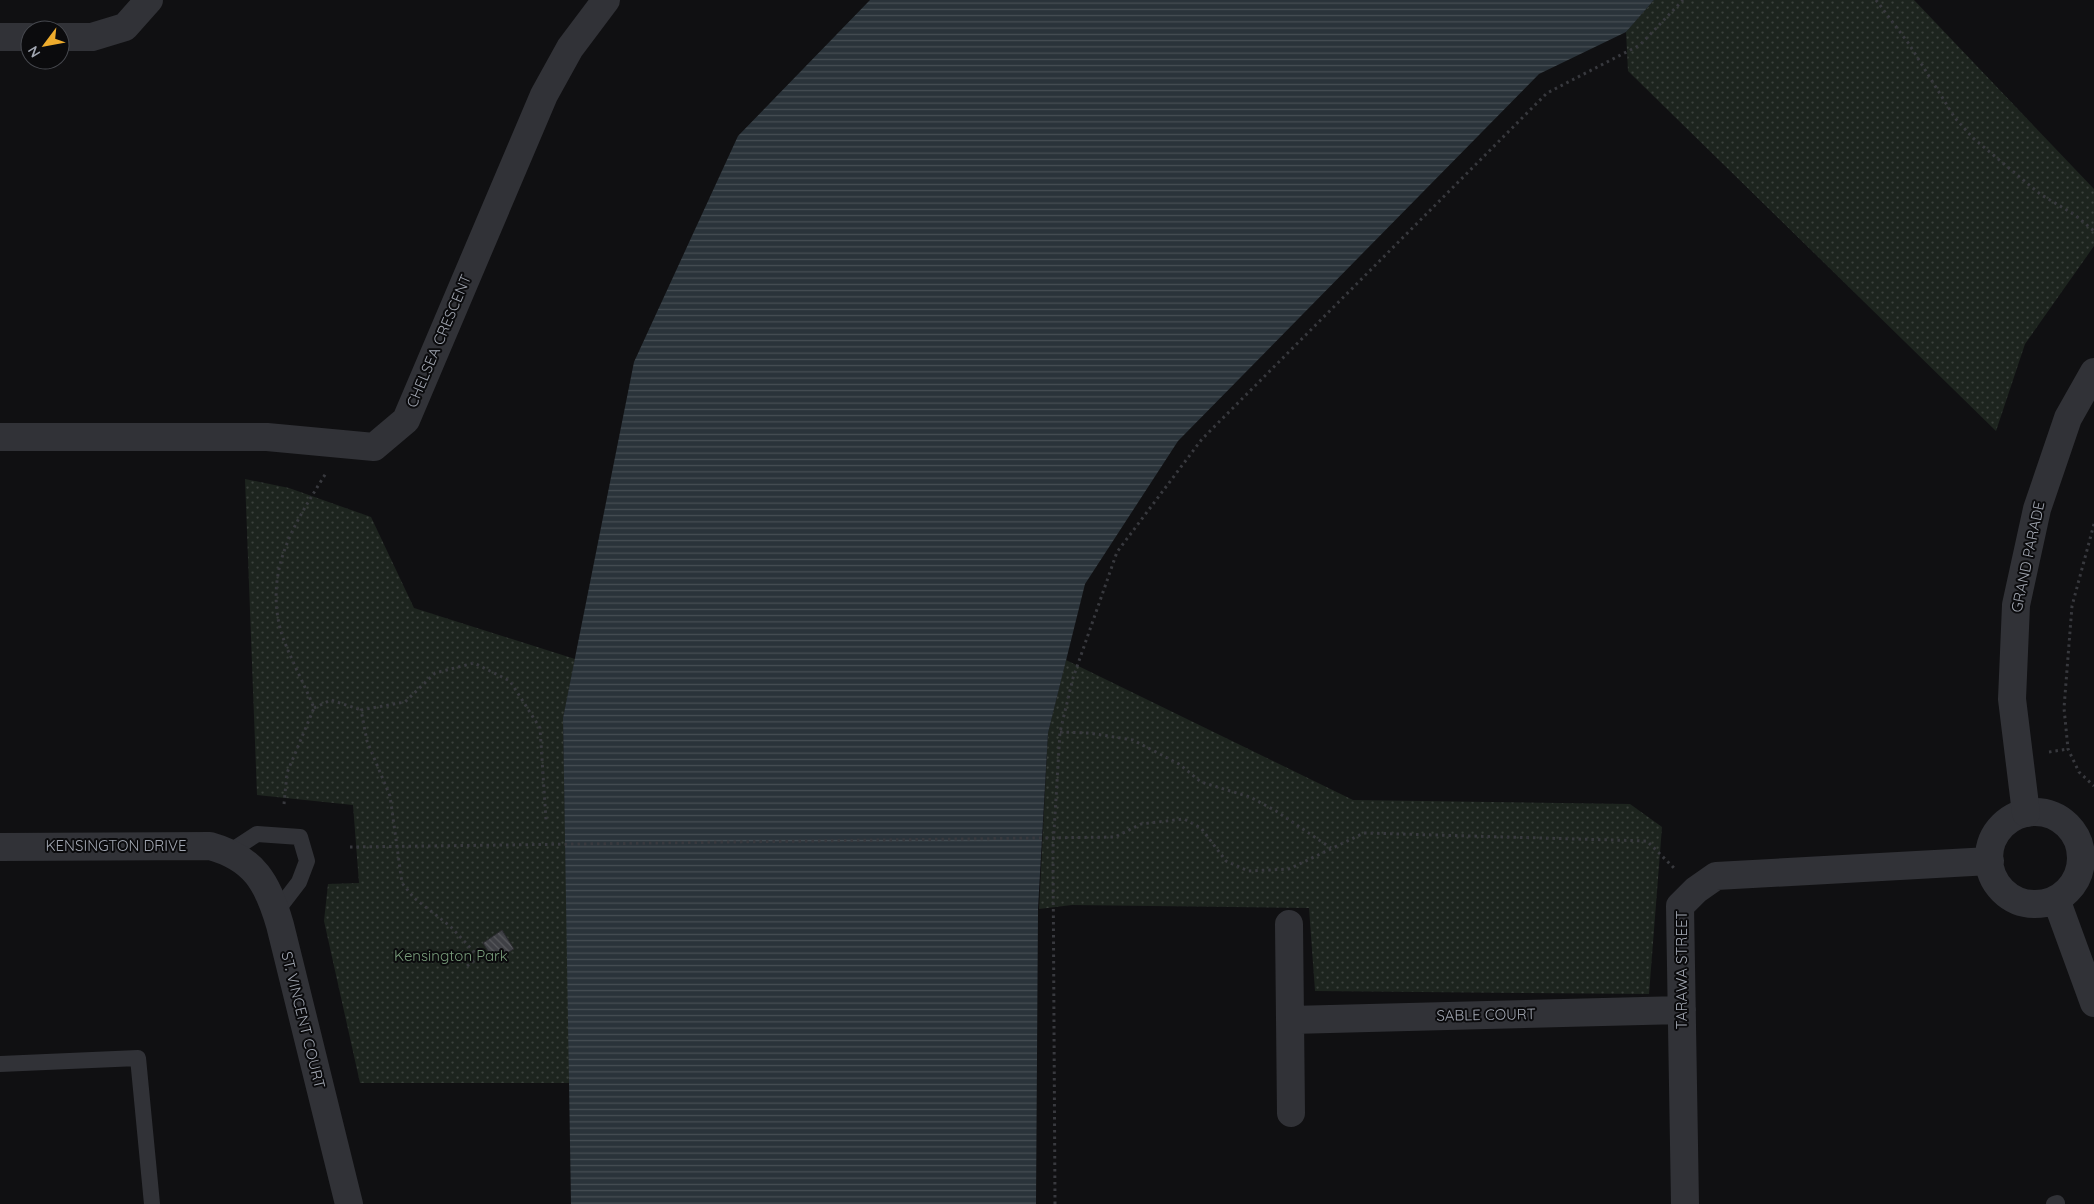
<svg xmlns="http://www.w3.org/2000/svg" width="2094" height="1204" viewBox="0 0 2094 1204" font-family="Quicksand,sans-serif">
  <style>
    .park { fill: url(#park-dots) }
    .water { fill: url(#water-rules) }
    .building { fill: url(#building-back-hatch); stroke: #2a2a2e }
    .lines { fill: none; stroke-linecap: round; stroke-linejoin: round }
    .path { stroke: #38393e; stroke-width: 3; stroke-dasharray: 2.5 4; stroke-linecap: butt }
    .service { stroke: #313237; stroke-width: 16 }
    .minor { stroke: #313237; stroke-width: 28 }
    .tertiary { stroke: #313237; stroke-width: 28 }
    .labels { text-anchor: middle; stroke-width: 4; stroke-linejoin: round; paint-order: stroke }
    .street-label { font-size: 15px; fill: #a2a7b2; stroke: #0b0b0d }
    .park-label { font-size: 15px; fill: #799d7b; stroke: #0b0b0d }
  </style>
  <defs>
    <pattern id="park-dots" width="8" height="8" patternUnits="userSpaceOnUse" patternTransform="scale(1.25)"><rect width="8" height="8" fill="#1d241e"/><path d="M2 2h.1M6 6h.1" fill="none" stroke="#3b413c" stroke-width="1.8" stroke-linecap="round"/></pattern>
    <pattern id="water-rules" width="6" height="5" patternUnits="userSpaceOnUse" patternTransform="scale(1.25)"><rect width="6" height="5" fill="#2a333a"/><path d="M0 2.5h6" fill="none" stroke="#464e54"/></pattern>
    <pattern id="building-back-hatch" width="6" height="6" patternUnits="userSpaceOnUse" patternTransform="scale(1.25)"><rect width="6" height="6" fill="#3f4045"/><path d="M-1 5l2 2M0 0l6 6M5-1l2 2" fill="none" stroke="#58595d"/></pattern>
  </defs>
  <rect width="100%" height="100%" fill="#101012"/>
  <path class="park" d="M 1654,0 L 1914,0 L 2094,189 L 2094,246 L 2025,344 L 1996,431 L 1628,71 L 1626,32 Z
    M 245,479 L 289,488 L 371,517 L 414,608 L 575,659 L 563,718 L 570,1083 L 360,1083 L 324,921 L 328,884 L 359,883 L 353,805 L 257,795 Z
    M 1066,660 L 1353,800 L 1630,804 L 1662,827 L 1649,994 L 1315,991 L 1309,908 L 1072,905 L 1039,909 L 1048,733 Z"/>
  <path class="water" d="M 870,0 L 1654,0 L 1626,32 L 1539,74 L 1178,441 L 1085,584 L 1048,733 L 1038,909 L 1036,1204 L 571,1204 L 563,718 L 634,362 L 738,136 Z"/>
  <path class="building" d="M 502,930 L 514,949 L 507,953 L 506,951 L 493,959 L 483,943 Z"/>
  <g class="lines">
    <path class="path" d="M 1876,0 L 1909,44 L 1955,118 L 1973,138 L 2040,194 L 2075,215 L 2094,231
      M 2094,524 L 2072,606 L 2064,708 L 2068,749 L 2079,772 L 2094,786
      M 314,708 L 331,700 L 361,710
      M 1060,732 L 1089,733 L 1133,740 L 1179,764 L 1201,782 L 1250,797 L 1276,811 L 1331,848
      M 2049,752 L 2068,749
      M 284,804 L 287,773 L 314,708 C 305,685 286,651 280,628 C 265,566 296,522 326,473
      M 350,847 L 1115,837 L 1141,824 L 1184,819 L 1201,828 L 1226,861 L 1248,871 L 1289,869 L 1364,833 L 1647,841 L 1675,869
      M 479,957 L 450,926 L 414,898 L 402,883 L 390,796 L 367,741 L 361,710 L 405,702 L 435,673 L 474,663 L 510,681 L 540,728 L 546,820
      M 467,966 L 488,951
      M 1055,1204 L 1053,848 L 1060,732 L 1073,678 L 1117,552 L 1202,439 L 1547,93 L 1640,45 L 1683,0"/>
    <path class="service" d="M 231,851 L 257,834 L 300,837 L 307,861 L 299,882 L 276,912
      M 0,1064 L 138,1058 L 152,1204
      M 2054,1204 L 2057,1203"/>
    <path class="minor" d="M 0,37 L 30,37
      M 60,37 L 92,37 L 125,27 L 149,0
      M 0,437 L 267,437 L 374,447 L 406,420 L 544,95 L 570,48 L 606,0
      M1989 858a46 46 0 1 1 92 0a46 46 0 1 1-92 0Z
      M 0,847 L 210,846 C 254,858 268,883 280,925 L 349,1204
      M 2056,899 L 2094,1003
      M 1289,924 L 1291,1113
      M 1291,1020 L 1682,1010
      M 1685,1204 L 1680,906 L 1696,890 L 1716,876 L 1990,861"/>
    <path class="tertiary" d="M 2026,813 L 2012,699 L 2016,605 L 2037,509 L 2068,418 L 2094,372"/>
  </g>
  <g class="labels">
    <g class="street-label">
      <text transform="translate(439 341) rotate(-67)" y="5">CHELSEA CRESCENT</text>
      <text transform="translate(2028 557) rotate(-78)" y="5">GRAND PARADE</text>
      <text x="116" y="851">KENSINGTON DRIVE</text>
      <text transform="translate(1682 970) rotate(-90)" y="5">TARAWA STREET</text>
      <text transform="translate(1486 1015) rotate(-1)" y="5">SABLE COURT</text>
      <text transform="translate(303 1020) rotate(76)" y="5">ST. VINCENT COURT</text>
    </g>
    <g class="park-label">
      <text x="451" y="961">Kensington Park</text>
    </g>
  </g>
  <g transform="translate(45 45) rotate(238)"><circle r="24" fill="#0b0b0d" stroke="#47494f"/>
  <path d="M0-4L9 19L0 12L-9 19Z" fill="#eeac2d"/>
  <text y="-8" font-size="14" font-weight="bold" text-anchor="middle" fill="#a2a7b2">N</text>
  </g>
</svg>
